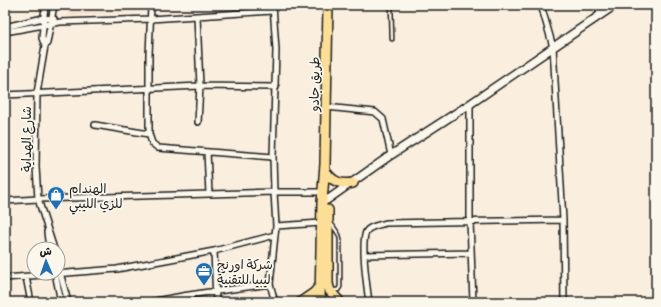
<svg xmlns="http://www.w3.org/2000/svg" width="661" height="307" viewBox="0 0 661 307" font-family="Pangolin,'Playpen Sans Arabic',sans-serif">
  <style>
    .built { fill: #f8e3cd }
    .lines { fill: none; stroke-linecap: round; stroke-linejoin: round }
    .lane-casing { stroke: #1c1c1c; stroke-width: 5.5 }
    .street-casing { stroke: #1c1c1c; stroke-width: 8 }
    .secondary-casing { stroke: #1c1c1c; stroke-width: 10 }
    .highway-casing { stroke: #1c1c1c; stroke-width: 12 }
    .lane { stroke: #fbf7ec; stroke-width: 2.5 }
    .street { stroke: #fbf7ec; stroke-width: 5 }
    .secondary { stroke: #fbf7ec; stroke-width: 7 }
    .highway { stroke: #fdde96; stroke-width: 9 }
    .labels { text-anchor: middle; stroke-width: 3.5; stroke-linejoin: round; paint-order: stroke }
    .street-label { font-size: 13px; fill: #1c1c1c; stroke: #fbf7ec }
    .poi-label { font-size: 13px; fill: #1c1c1c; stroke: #fbf7ec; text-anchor: start }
  </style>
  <rect width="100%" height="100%" fill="#faeede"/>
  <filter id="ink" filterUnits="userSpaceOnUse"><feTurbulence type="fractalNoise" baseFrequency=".025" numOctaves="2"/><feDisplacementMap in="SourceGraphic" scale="8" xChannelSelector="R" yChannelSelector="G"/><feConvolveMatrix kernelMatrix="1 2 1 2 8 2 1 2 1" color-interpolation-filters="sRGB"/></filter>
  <g filter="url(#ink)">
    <path class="built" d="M 64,5 L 146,5 L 146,6 L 137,11 L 69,16 L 64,9 Z"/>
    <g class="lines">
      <g class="lane-casing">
        <path id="lane" d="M 391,5 L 392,39
          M 331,223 L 339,235 L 340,240 L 340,287 L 338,290 L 332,290"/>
      </g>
      <g class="street-casing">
        <path id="street" d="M 54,5 L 47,43 L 45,46 L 37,93 L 36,167 L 38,199 L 54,249
          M 151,5 L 149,55 L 149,134 L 152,143 L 158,148 L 273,157
          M 541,5 L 553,47 L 563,220 L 564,302
          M 598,5 L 600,15
          M 197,16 L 200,86 L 198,122
          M 5,27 L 43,18 L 54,19
          M 5,32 L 60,22 L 151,19 L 273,11
          M 45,46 L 42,38 L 45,5
          M 5,95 L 200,86 L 276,87
          M 470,104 L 470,221 L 473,302
          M 326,107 L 375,112 L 383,119 L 391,155
          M 95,125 L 149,134
          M 207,152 L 209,194
          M 5,201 L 38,199 L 274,192 L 323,192
          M 276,226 L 321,223
          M 47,232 L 49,249
          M 214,251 L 216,302
          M 364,255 L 471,253
          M 58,265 L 68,302
          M 55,273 L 61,302
          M 26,277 L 31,302
          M 5,278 L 117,269 L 214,251 L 275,235 L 276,226 L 274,192 L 273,157 L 276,50 L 273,5
          M 270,284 L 275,302
          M 151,302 C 190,293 230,290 270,284 L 275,235
          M 369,302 C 367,288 361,243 366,232 C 369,226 380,225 386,223 L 563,220"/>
      </g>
      <g class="secondary-casing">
        <path id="secondary" d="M 322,202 L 327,200 L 391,155 L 470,104 L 615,5"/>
      </g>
      <g class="highway-casing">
        <path id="highway" d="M 326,172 C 333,182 341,185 353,183
          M 328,210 L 328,284 L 330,291 L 339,301
          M 320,300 L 322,202 L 325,164 L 328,5
          M 301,302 L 314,293 L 321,285"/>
      </g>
      <use href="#lane" class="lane"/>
      <use href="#street" class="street"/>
      <use href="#secondary" class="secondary"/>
      <use href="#highway" class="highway"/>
    </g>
  </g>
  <defs>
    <g id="shop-pin" transform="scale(0.9)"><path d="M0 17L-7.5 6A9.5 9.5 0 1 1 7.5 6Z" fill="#1f6fb2" stroke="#fbf7ec"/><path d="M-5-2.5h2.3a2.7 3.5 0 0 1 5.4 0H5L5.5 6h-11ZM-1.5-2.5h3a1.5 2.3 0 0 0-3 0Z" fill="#fff"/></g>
    <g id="office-pin" transform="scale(0.9)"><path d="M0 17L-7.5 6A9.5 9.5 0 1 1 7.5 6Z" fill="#1f6fb2" stroke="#fbf7ec"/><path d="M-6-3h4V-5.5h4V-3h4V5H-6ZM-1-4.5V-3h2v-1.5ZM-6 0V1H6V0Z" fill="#fff"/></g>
  </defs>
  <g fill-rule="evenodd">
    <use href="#shop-pin" x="56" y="195"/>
    <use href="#office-pin" x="204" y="271"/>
  </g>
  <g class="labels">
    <g class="street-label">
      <text transform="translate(314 84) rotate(-89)" y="5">طريق جادو</text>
      <text transform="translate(26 139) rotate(-90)" y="5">شارع الهداية</text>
    </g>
    <g class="poi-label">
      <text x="69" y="193">الهندام<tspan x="69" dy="15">للزي الليبي</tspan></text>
      <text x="217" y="269">شركة اورنج<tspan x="217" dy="15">ليبيا للتقنية</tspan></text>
    </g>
  </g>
  <rect width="661" height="307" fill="none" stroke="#fbf7ec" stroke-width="20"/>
  <rect x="10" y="10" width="641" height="287" fill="none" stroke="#1c1c1c" stroke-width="1.5" filter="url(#ink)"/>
  <g transform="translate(46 261) rotate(358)"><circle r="19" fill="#fbf7ec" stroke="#a29f99"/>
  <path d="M0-3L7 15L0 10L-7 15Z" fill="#1f6fb2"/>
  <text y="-6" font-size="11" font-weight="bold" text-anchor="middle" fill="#1c1c1c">ش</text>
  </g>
</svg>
